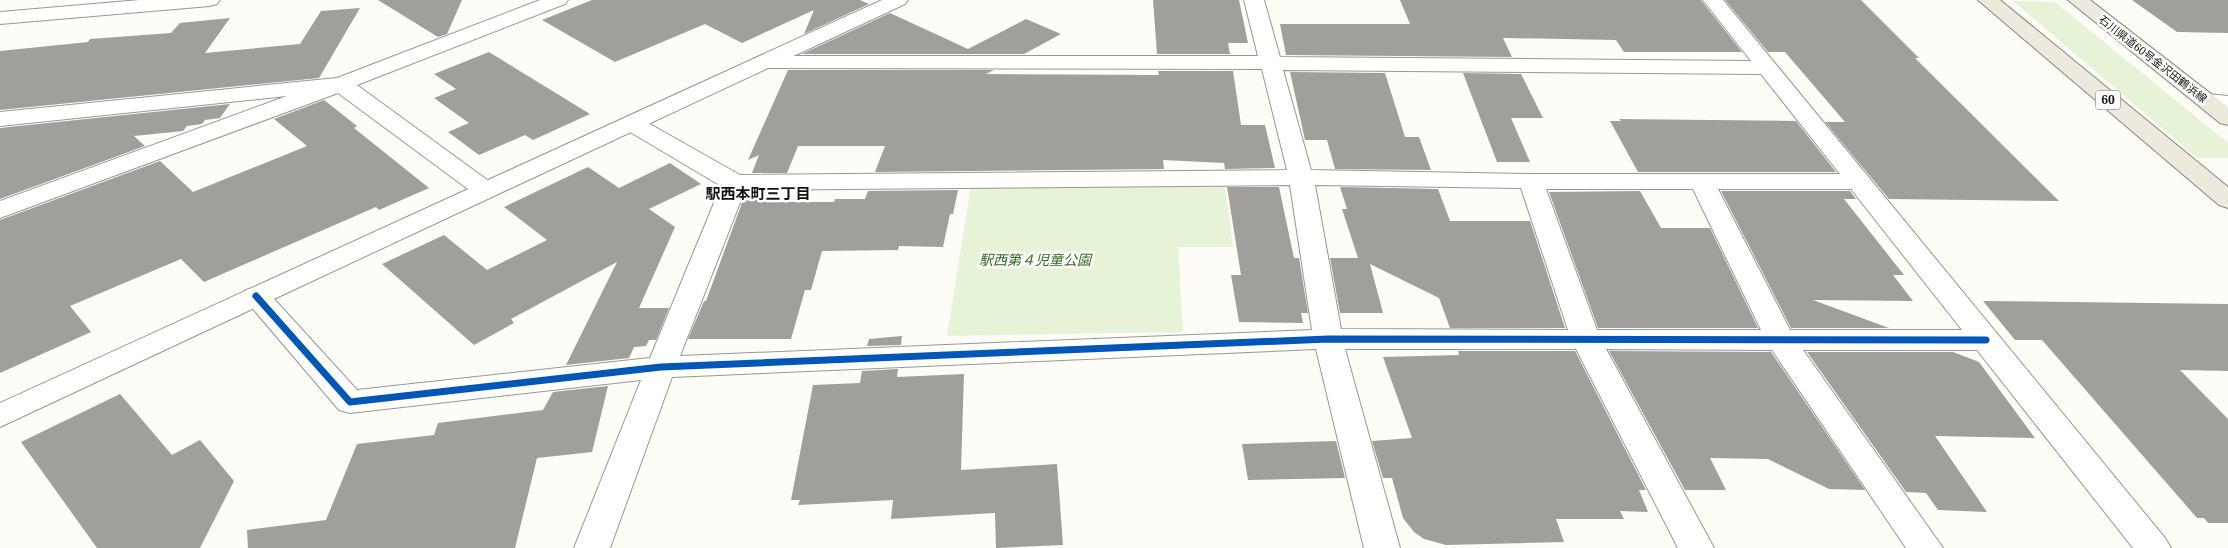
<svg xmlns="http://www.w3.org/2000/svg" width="2228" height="548" viewBox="0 0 2228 548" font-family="'Noto Serif','Noto Sans JP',serif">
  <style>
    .green { fill: #e7f3d7 }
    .building { fill: #a19f9c }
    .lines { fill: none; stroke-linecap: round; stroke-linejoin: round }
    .minor-casing { stroke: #979795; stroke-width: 2 }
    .tertiary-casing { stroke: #979795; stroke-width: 2 }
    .primary-casing { stroke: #858482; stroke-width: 2 }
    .minor { fill: #fffffe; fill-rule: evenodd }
    .tertiary { fill: #fffffe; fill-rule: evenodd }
    .primary { fill: #ede9dc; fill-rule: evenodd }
    .cycleway-casing { stroke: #fff; stroke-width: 10 }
    .cycleway { stroke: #0057b8; stroke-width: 7 }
    .labels { text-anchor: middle; stroke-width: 5; stroke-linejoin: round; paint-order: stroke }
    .far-street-label { font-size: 11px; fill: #111; stroke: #fff }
    .shield { fill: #fff; stroke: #585858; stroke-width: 1 }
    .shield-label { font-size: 12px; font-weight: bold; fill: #111 }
    .park-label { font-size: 14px; font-style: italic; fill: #2f6b1f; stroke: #fff }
    .neighbourhood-label { font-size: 15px; font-weight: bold; fill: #111; stroke: #fff }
  </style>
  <rect width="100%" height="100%" fill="#fdfcf7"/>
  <path class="green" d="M 2013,1 L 2055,2 L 2228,143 L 2228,158 L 2197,158 Z
    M 971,186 L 1225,186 L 1233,247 L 1178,247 L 1183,332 L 947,336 Z"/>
  <path class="building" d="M 378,0 L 462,0 L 447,34 L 438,37 Z
    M 592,0 L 860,0 L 869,4 L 804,34 L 814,10 L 742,43 L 705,24 L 615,62 L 542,20 Z
    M 1153,0 L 1239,0 L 1248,43 L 1228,43 L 1230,54 L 1157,54 Z
    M 1400,0 L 1701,0 L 1742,52 L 1624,52 L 1616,40 L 1503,38 L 1512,57 L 1286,55 L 1280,24 L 1410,24 Z
    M 1725,0 L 1861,0 L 1919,58 L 1915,58 L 2059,201 L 1889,199 L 1825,122 L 1845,122 L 1785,52 L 1768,52 Z
    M 2132,0 L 2228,0 L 2228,33 L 2177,32 Z
    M 360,8 L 319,78 L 0,110 L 0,51 L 88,42 L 90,39 L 171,33 L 180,23 L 230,18 L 205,53 L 300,44 L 321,11 Z
    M 890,13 L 968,49 L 1026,19 L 1061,34 L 1024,54 L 802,54 Z
    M 489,52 L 590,114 L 533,140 L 525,135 L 479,155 L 448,132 L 469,123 L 434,98 L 456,89 L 434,74 Z
    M 788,70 L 994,70 L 986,74 L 1159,75 L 1158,71 L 1233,71 L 1241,125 L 1265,125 L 1275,168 L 1225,169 L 1224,163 L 1163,160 L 1164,169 L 875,172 L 885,146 L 798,146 L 787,173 L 752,173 L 759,155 L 748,160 Z
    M 1290,72 L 1385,73 L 1405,137 L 1419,137 L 1431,170 L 1335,169 L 1327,140 L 1305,140 Z
    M 1463,73 L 1521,74 L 1543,118 L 1511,118 L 1530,162 L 1497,162 Z
    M 324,100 L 357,126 L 354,128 L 429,188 L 379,210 L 376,207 L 204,282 L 181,259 L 70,306 L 91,332 L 0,373 L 0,220 L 160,161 L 193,192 L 307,146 L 274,119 Z
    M 230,104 L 220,118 L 205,120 L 202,124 L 187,126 L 183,131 L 134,136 L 145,146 L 0,199 L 0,128 Z
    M 1619,119 L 1796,121 L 1836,172 L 1638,172 L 1610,121 L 1621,121 Z
    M 670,163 L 701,184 L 649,209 L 675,227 L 639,308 L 669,308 L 656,340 L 649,340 L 646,346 L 634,347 L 629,358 L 566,365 L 617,262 L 511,319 L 514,323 L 474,345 L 382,264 L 444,235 L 487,270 L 547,240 L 504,207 L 588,167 L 619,188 Z
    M 1227,187 L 1279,187 L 1294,258 L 1299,258 L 1308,313 L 1301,313 L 1303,323 L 1239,322 L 1231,275 L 1241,275 Z
    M 1340,187 L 1438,189 L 1450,221 L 1530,221 L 1565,328 L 1450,328 L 1439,298 L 1370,264 L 1383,313 L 1340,313 L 1330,258 L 1358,258 L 1342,209 L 1347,209 Z
    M 958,190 L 953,214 L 950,214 L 943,247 L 899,246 L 898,250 L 822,251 L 811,290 L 805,290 L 791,339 L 688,339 L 704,301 L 706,301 L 746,192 L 779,192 L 775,202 L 834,202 L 835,199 L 865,199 L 868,191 Z
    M 1640,191 L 1661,228 L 1710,228 L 1758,328 L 1598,328 L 1549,192 Z
    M 1721,191 L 1850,191 L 1856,199 L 1844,199 L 1904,275 L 1893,275 L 1913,301 L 1813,300 L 1889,328 L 1791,328 Z
    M 1983,301 L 2228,304 L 2228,371 L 2180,370 L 2228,419 L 2228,523 L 2208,523 L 2204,518 L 2197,518 L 2042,340 L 2015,340 Z
    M 902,336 L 901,345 L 867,346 L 869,339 Z
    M 1458,351 L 1575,351 L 1646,490 L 1639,490 L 1648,512 L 1620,511 L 1624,519 L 1556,519 L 1564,542 L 1446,545 L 1424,539 L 1414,532 L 1403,518 L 1392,478 L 1383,478 L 1372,441 L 1412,438 L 1383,357 L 1459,355 Z
    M 1609,351 L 1771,352 L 1865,490 L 1829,489 L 1768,459 L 1710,458 L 1726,490 L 1685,490 Z
    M 1807,352 L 1953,352 L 1979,362 L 2035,438 L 1935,436 L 1987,512 L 1938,510 L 1926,493 L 1906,492 Z
    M 898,369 L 897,377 L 964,374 L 961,470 L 1057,464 L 1063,545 L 996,548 L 995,513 L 891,519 L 893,500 L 798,505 L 800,500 L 791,500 L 813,385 L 860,383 L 862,371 Z
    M 608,386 L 592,452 L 537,458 L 515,548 L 248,548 L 247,530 L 326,520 L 357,444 L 434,435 L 438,423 L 543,410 L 553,392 Z
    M 120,394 L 172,455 L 200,440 L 234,481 L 200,548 L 97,548 L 21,442 Z
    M 1336,441 L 1345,478 L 1248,480 L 1242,444 Z"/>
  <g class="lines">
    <g class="minor-casing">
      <path id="minor" d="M 540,0 L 568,0 L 565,4 L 357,85 L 494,185 L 498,190 L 494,195 L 485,198 L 476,195 L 338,93 L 0,218 L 0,201 L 287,96 L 0,126 L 0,112 L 337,78 Z
        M 1244,0 L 1264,0 L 1280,57 L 1751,61 L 1703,0 L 1723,0 L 2165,538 L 2171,548 L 2133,548 L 1977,350 L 1803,350 L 1943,548 L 1906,548 L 1772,350 L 1606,349 L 1714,548 L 1678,548 L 1576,349 L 1345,349 L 1400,548 L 1364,548 L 1316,349 L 672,377 L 610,548 L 574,548 L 641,380 L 350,413 L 339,410 L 242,296 L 246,290 L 256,287 L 266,290 L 357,390 L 650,358 L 721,186 L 625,129 L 621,124 L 625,119 L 633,117 L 641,119 L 740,175 L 1287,170 L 1262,69 L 765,68 L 757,67 L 754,62 L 757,57 L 765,56 L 1258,56 ZM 1283,70 L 1761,74 L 1840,174 L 1531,174 L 1311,170 ZM 1290,185 L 1312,330 L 680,356 L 745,190 ZM 1315,185 L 1521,188 L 1568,330 L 1341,329 ZM 1546,189 L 1693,189 L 1761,330 L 1597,330 ZM 1718,189 L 1851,189 L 1962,330 L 1790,330 Z
        M 2207,94 L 2228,96 L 2228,110 L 2199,106 L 2196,101 L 2199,96 Z"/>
    </g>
    <g class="tertiary-casing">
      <path id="tertiary" d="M 140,0 L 220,0 L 217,4 L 210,6 L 0,24 L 0,12 Z
        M 882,0 L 908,0 L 905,4 L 0,427 L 0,403 Z"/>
    </g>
    <g class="primary-casing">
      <path id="primary" d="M 1978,0 L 2000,0 L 2228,187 L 2228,208 L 2219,205 Z
        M 2068,0 L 2090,0 L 2228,107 L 2228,125 L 2220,123 Z"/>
    </g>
    <use href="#minor" class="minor"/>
    <use href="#tertiary" class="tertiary"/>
    <use href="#primary" class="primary"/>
    <g class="cycleway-casing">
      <path id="cycleway" d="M 256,296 L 350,402 L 661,367 L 1328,339 L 1986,340"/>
    </g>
    <use href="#cycleway" class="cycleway"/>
  </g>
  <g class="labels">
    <g class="far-street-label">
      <text transform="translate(2153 59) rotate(38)" y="4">石川県道60号金沢田鶴浜線</text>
    </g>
    <rect class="shield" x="2095.5" y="90.5" width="25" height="19" rx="4"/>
    <g class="shield-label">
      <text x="2108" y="104">60</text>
    </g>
    <g class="park-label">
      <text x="1035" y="265">駅西第４児童公園</text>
    </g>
    <g class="neighbourhood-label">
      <text x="758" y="199">駅西本町三丁目</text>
    </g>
  </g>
</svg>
